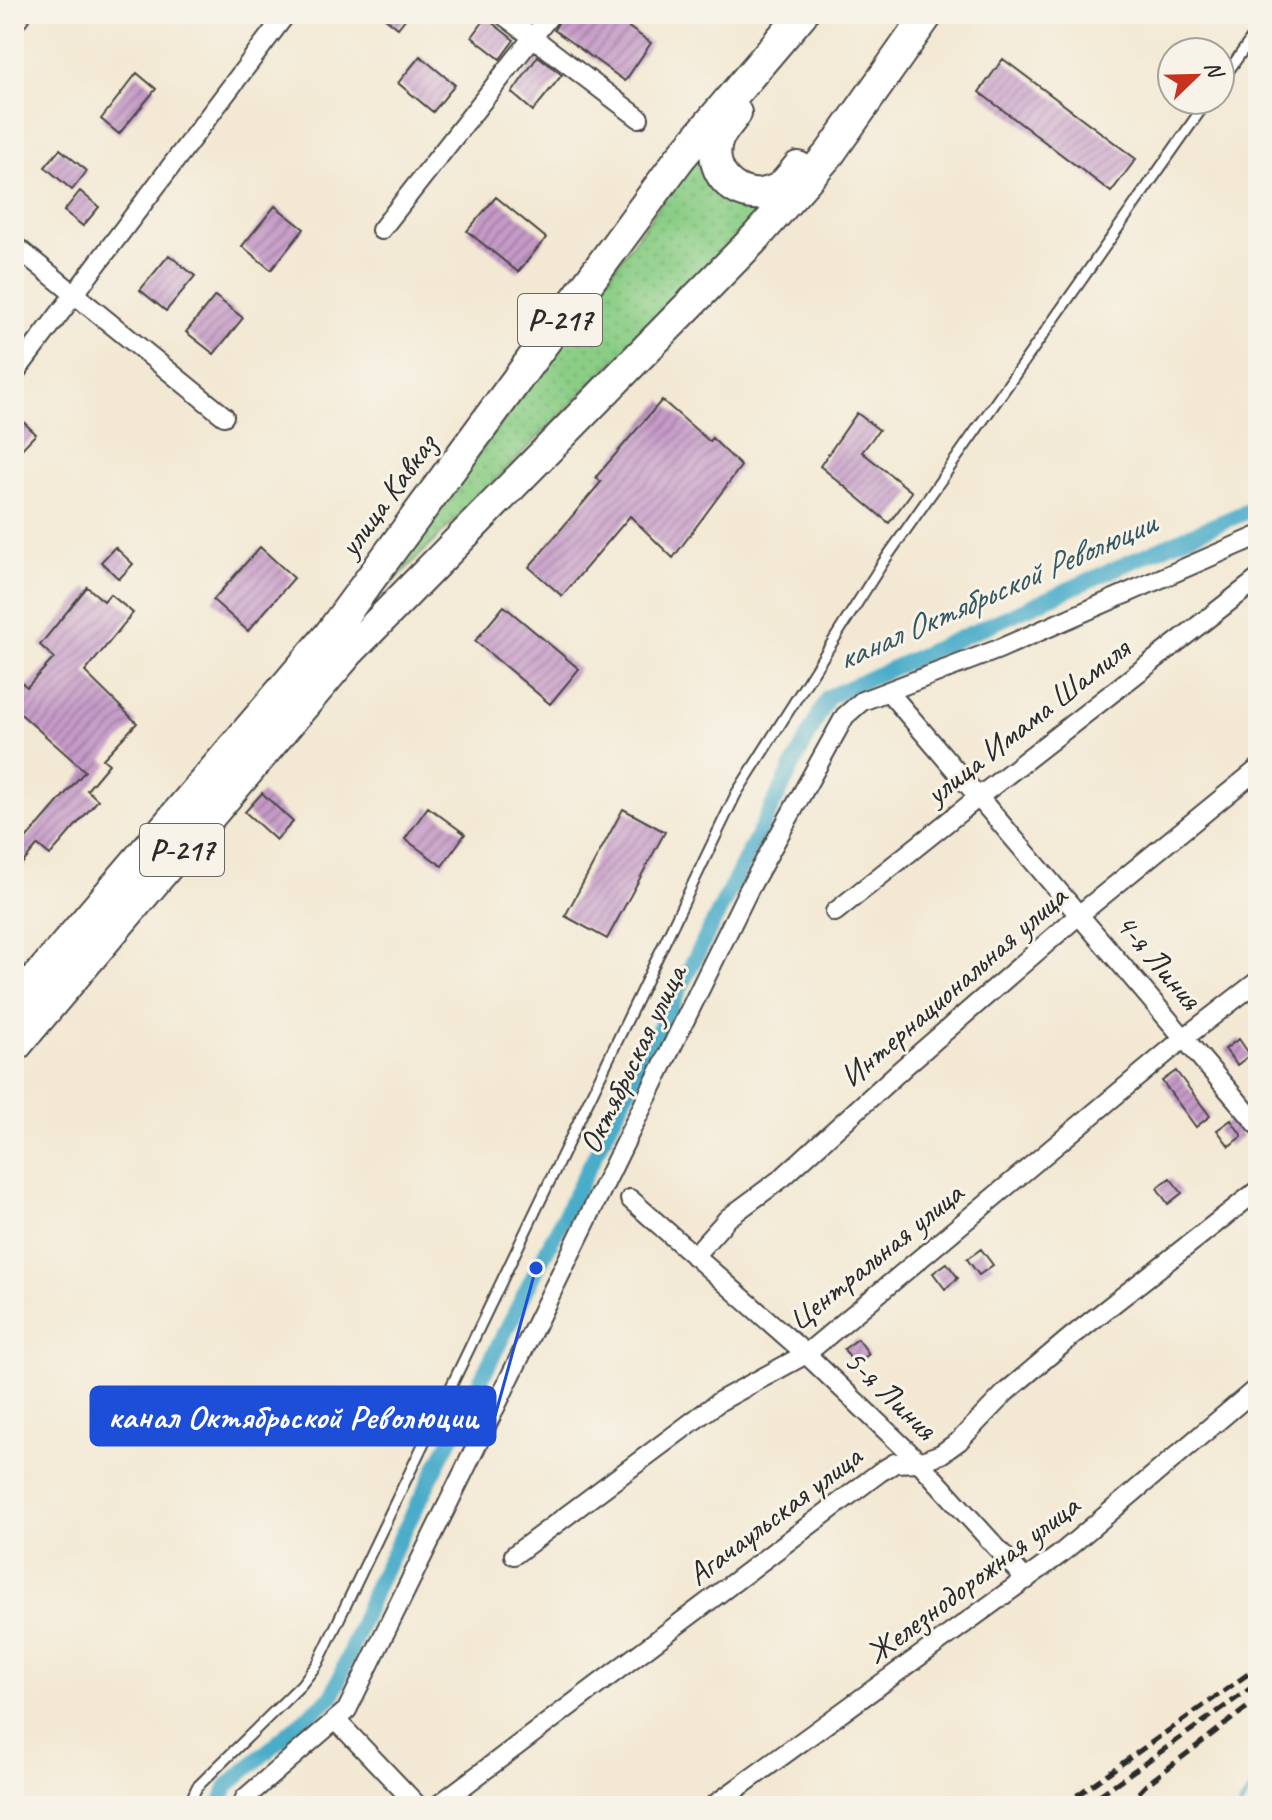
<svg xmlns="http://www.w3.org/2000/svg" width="1272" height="1820" viewBox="0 0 1272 1820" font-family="Caveat,sans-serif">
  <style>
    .grass { fill: url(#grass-dots); stroke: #5a7c58; stroke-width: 2 }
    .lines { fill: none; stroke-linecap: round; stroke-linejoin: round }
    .stream { stroke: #4aacc9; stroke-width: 5 }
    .canal { stroke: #4aacc9; stroke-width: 16 }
    .building { fill: url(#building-hatch) }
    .service-casing { stroke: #494744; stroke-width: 13 }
    .minor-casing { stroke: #494744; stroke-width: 22 }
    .trunk-casing { stroke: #494744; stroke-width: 34 }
    .service { stroke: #fff; stroke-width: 9 }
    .minor { stroke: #fff; stroke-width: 18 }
    .trunk { stroke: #fff; stroke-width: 30 }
    .rail { stroke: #2b2b2b; stroke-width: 5; stroke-dasharray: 12 6; stroke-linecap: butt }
    .labels { text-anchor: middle; stroke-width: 6; stroke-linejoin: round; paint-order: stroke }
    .shield { fill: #f7f3e8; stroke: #686764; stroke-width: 2 }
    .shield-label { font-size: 30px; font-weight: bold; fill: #2b2b2b }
    .street-label { font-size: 32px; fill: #2b2b2b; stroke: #f7f3e8 }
    .water-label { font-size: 34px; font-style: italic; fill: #365862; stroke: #f7f3e8 }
    .leader { fill: none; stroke: #1d4ed8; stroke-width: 3 }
    .callout-dot { fill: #1d4ed8; stroke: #f7f3e8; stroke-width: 3 }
    .callout { fill: #1d4ed8; stroke: #1d4ed8; stroke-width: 3 }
    .callout-label { font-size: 34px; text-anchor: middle; font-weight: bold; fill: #fff }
  </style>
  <defs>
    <pattern id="grass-dots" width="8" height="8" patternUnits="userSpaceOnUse" patternTransform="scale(2)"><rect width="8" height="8" fill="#8acd85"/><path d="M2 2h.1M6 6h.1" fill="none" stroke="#77b073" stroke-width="1.8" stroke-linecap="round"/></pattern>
    <pattern id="building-hatch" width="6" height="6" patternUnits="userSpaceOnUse" patternTransform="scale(2)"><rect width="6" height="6" fill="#c59ac7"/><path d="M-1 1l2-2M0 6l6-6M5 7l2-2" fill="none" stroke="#a07ea2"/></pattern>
  </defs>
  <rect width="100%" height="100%" fill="#f7f3e8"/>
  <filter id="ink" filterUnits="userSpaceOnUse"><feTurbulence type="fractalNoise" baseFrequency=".0125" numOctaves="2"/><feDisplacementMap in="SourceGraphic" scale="16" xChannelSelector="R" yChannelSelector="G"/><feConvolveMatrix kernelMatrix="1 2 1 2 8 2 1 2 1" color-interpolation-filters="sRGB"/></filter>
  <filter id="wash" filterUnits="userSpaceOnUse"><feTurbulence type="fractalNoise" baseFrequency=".006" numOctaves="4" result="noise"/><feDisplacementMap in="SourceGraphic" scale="32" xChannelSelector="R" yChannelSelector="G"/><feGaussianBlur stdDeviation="1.8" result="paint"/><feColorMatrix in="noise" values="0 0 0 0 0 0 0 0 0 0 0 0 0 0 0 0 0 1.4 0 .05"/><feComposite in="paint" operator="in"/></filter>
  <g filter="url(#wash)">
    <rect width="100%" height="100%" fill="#f3e8d3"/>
    <path class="grass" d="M 700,150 C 702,195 726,215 770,206 L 365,610 Z"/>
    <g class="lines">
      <path class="stream" d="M 1240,1806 L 1258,1780"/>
      <path class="canal" d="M 219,1806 L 228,1785 L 333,1695 L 376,1586 L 828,697 L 1186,537 L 1258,507"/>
    </g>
    <g id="blocks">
      <path class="building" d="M 380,14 L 409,14 L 398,28 Z
        M 563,14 L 610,14 L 651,43 L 625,81 L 554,30 Z
        M 486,18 L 514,40 L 500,59 L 472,37 Z
        M 420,56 L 455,85 L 433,112 L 398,83 Z
        M 538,56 L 562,75 L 533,111 L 512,93 Z
        M 1003,59 L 1136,159 L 1111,192 L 979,92 Z
        M 137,73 L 156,89 L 119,134 L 101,119 Z
        M 60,149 L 87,171 L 72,190 L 45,167 Z
        M 80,191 L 99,207 L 83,226 L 64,211 Z
        M 496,197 L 546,238 L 518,272 L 467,231 Z
        M 275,206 L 304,229 L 271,270 L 242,246 Z
        M 169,255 L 195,276 L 166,311 L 140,290 Z
        M 215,296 L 243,318 L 214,354 L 186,332 Z
        M 662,400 L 710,442 L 712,438 L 741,466 L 673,558 L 630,516 L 562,596 L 529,567 L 601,482 L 596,477 Z
        M 14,413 L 36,434 L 14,457 Z
        M 857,413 L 879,430 L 862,452 L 912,492 L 889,523 L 820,466 Z
        M 115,547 L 133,564 L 119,579 L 101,562 Z
        M 260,547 L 294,578 L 248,631 L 213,600 Z
        M 87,587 L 104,601 L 110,594 L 133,613 L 85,672 L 137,723 L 103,759 L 109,764 L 87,790 L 98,800 L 50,855 L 38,845 L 14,873 L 14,828 L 26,839 L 85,771 L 14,708 L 14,688 L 20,681 L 27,687 L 54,658 L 40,645 Z
        M 504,606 L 579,669 L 550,704 L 475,641 Z
        M 262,793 L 293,822 L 276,840 L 245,812 Z
        M 428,807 L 465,834 L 442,866 L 405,839 Z
        M 623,809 L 665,832 L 607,939 L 565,916 Z
        M 1239,1039 L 1250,1055 L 1237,1065 L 1225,1049 Z
        M 1176,1071 L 1210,1116 L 1196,1127 L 1162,1081 Z
        M 1231,1120 L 1242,1136 L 1229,1146 L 1217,1130 Z
        M 1170,1178 L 1182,1193 L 1168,1204 L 1157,1188 Z
        M 981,1249 L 993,1265 L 979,1275 L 967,1259 Z
        M 947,1263 L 958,1278 L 945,1289 L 933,1273 Z
        M 858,1339 L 869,1354 L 855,1365 L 844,1349 Z"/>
    </g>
  </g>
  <g filter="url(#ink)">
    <use href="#blocks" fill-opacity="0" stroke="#494744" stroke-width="2"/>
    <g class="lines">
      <g class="service-casing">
        <path id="service" d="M 1220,83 L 1258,29
          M 188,1806 L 197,1787 L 301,1685 L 318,1663 L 736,794 L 882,564 L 1208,100"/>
      </g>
      <g class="minor-casing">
        <path id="minor" d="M 502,14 L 639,118
          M 14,24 L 21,14
          M 381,230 L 551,14
          M 14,245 L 224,416
          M 14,374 L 286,14
          M 888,691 L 1258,1125
          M 835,912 L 980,796 L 1258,579
          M 630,1199 L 806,1354 L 919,1462 L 1026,1580
          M 694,1256 L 728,1218 L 782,1178 L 904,1067 L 1080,914 L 1258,769
          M 514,1555 L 720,1401 L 806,1354 L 1184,1038 L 1258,981
          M 336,1720 L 418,1806
          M 242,1806 L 245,1798 L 347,1710 L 748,891 L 845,716 L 862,701 L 999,649 L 1258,536
          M 437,1806 L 880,1472 L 895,1463 L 919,1462 L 941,1454 L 959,1441 L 1006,1392 L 1071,1337 L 1258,1190
          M 713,1806 L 1059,1555 L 1258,1387"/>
      </g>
      <g class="trunk-casing">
        <path id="trunk" d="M 736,113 C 731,121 722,130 718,139 C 705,175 743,207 777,189 C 785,185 792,174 798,167
          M 14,1005 L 329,635 L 680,158 L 802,14
          M 14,1048 L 349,652 L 756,237 L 830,153 L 928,14"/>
      </g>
      <use href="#service" class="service"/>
      <use href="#minor" class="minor"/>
      <use href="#trunk" class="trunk"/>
      <path class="rail" d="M 1062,1806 L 1258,1667
        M 1084,1806 L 1258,1683
        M 1126,1806 L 1146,1785 L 1258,1699"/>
    </g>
  </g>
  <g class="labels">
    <g class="shield">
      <rect x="518" y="294" width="84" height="52" rx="6"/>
      <rect x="140" y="824" width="84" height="52" rx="6"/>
    </g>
    <g class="shield-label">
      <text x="560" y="330">Р-217</text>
      <text x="182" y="860">Р-217</text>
    </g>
    <g class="street-label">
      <text transform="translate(387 495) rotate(-54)" y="11">улица Кавказ</text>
      <text transform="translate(1027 721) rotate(-38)" y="11">улица Имама Шамиля</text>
      <text transform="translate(1159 961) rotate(50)" y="11">4-я Линия</text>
      <text transform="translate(953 986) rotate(-41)" y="11">Интернациональная улица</text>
      <text transform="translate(632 1059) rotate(-64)" y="11">Октябрьская улица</text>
      <text transform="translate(875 1256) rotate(-39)" y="11">Центральная улица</text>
      <text transform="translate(891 1394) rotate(44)" y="11">5-я Линия</text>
      <text transform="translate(774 1515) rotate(-37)" y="11">Агачаульская улица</text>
      <text transform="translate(972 1579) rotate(-37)" y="11">Железнодорожная улица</text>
    </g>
    <g class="water-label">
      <text transform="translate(996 590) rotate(-24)" y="12">канал Октябрьской Революции</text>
    </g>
  </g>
  <path class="leader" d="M536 1268L495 1416"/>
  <circle class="callout-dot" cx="536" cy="1268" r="8"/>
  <rect class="callout" x="91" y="1387" width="404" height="58" rx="8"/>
  <g class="callout-label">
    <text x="293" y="1428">канал Октябрьской Революции</text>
  </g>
  <rect width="1272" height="1820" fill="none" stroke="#f7f3e8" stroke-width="48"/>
  <g transform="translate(1196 76) rotate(67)"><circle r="38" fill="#f7f3e8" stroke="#a5a39c" stroke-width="2"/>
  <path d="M0-6L14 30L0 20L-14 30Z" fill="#c8321e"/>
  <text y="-12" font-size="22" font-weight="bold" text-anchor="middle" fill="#2b2b2b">N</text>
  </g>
</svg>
